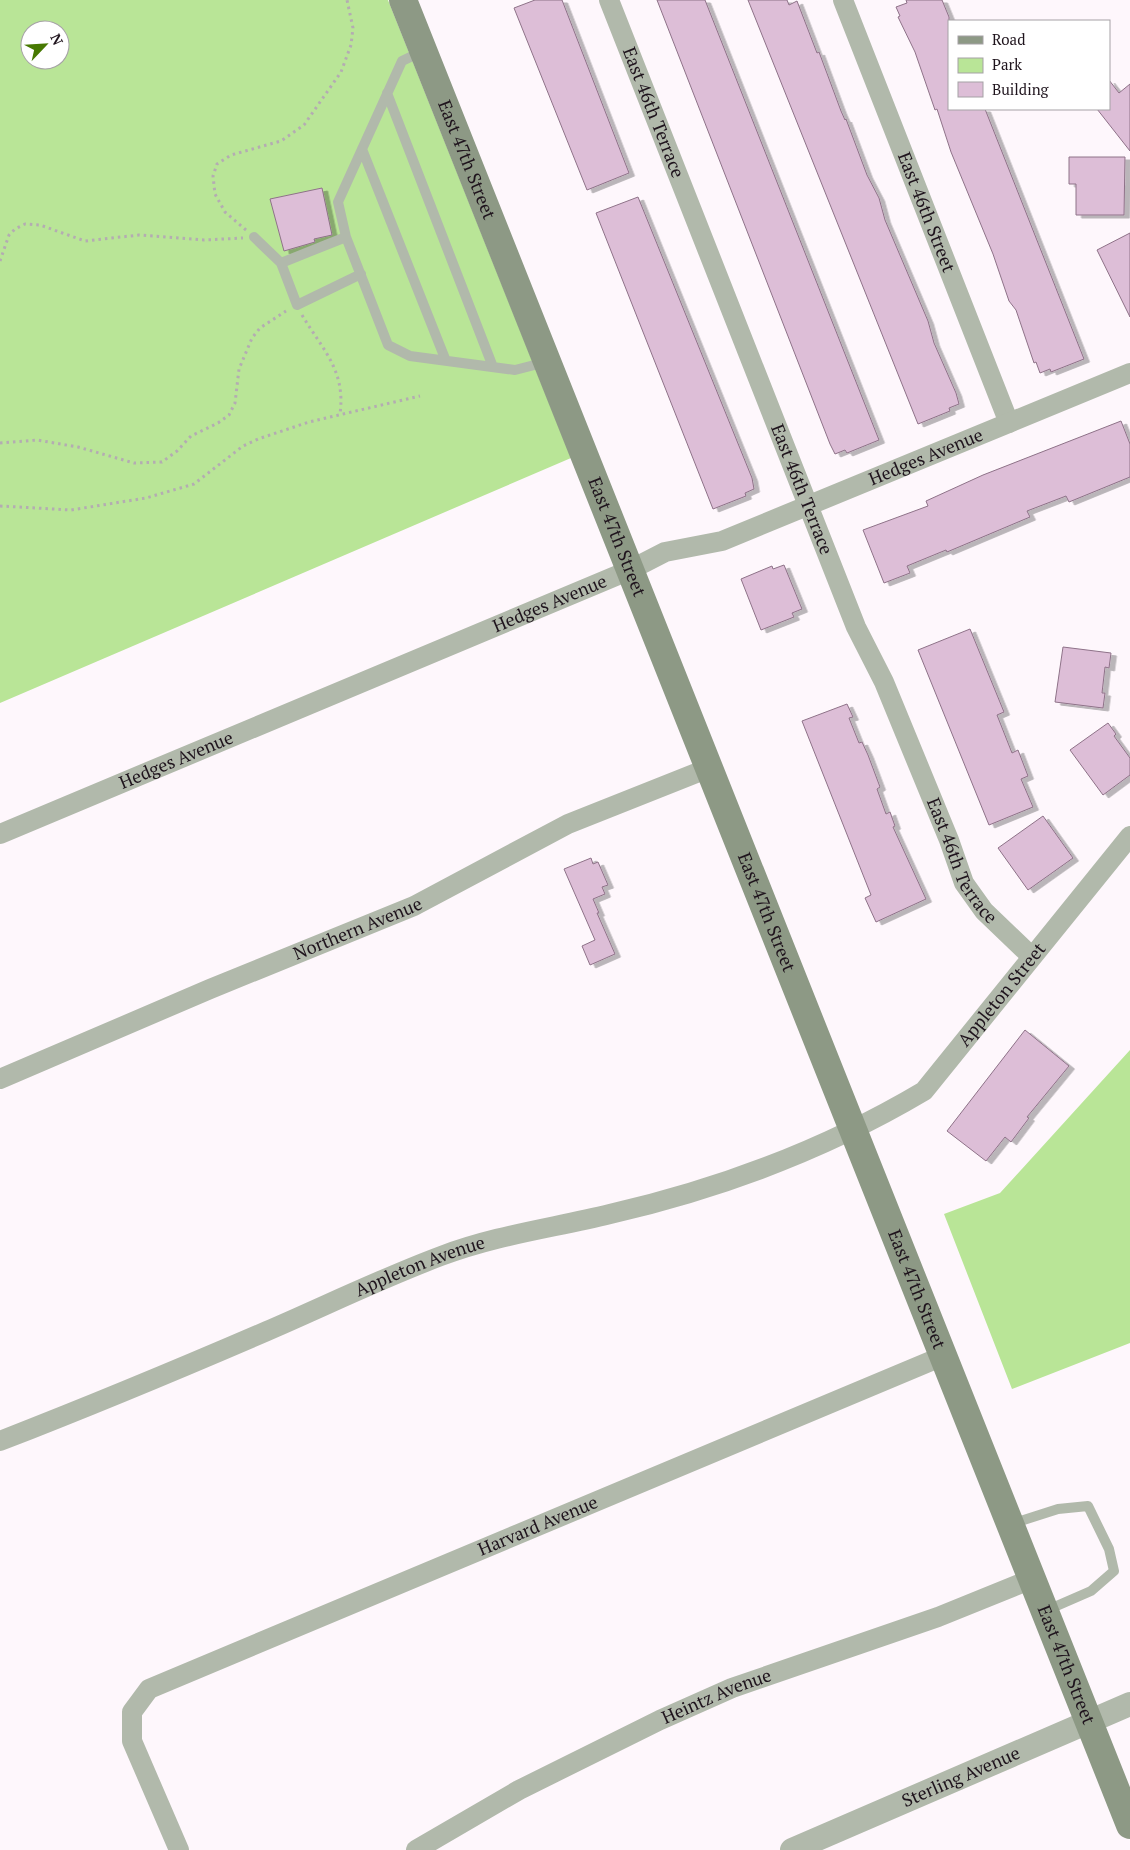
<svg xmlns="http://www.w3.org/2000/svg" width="1130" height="1850" viewBox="0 0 1130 1850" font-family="'PT Serif',serif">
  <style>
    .green { fill: #b9e597; fill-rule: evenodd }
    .building { fill: #ddbed7; stroke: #8e7288; filter: url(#shadow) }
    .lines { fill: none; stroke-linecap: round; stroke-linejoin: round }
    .path { stroke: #b4acb2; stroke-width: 3; stroke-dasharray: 2.5 4; stroke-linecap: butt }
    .service { stroke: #b1b9ab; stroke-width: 10 }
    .minor { stroke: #b1b9ab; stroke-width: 20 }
    .tertiary { stroke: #b1b9ab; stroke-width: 24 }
    .secondary { stroke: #8d9985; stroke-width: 28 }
    .labels { text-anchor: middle; stroke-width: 4.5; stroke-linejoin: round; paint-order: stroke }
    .street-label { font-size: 18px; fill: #1f141d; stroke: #fff }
  </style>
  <defs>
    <filter id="shadow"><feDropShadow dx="5.5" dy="3" stdDeviation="0" flood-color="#0004"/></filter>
  </defs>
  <rect width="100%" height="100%" fill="#fef7fc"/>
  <path class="green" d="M 0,0 L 388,0 L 571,458 L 0,703 ZM 30,30 L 60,30 L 60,60 L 30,60 Z
    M 1130,1050 L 1130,1343 L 1012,1389 L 944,1214 L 1000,1193 Z"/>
  <path class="building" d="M 535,0 L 562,0 L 629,173 L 587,190 L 514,8 Z
    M 657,0 L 705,0 L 879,440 L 847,453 L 845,450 L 835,454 L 830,444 Z
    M 748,0 L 787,0 L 789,5 L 797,1 L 817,53 L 819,52 L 841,111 L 845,120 L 846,119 L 867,175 L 879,198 L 885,220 L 928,321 L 934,343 L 956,393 L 959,404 L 949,408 L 950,411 L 918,424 Z
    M 906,0 L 942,0 L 949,17 L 949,109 L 985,109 L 1084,359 L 1051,372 L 1050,369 L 1040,373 L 1036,362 L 1034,363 L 1016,310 L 1009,301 L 993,254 L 951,152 L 937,109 L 935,110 L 915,52 L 898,17 L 900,16 L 896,7 L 907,3 Z
    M 1109,80 L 1119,93 L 1130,84 L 1130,151 L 1097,109 L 1109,109 Z
    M 1069,157 L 1125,157 L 1124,215 L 1076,215 L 1076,184 L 1069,184 Z
    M 322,188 L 332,235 L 314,239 L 315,242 L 284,251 L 270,199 Z
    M 638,197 L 752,478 L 754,489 L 745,493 L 746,496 L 713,509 L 596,213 Z
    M 1130,233 L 1130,317 L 1097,250 Z
    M 1121,421 L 1130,444 L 1130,477 L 1069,502 L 1066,496 L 1027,511 L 1030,517 L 947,552 L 946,550 L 907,566 L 910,573 L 884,583 L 863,530 L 928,506 L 926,501 L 983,475 Z
    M 784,565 L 802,609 L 792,613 L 794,617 L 761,630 L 741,579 L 772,566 L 773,569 Z
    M 970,629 L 1004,712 L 997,715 L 1012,753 L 1018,750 L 1028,776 L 1021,779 L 1033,807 L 989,825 L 918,650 Z
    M 1063,647 L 1111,653 L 1109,668 L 1105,667 L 1102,693 L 1105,693 L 1103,708 L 1055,702 Z
    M 847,704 L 853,717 L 849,718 L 859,743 L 862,742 L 868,755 L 880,787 L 877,789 L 886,814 L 890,812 L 895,826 L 893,827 L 926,899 L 876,922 L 865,898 L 871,895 L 802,721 Z
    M 1108,723 L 1116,734 L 1114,736 L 1130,758 L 1130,775 L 1103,795 L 1070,750 Z
    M 1043,816 L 1073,858 L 1028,890 L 998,848 Z
    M 591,858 L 593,864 L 598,862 L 608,885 L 602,887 L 605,894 L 593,899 L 599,913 L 597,913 L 615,954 L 590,965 L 582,946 L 595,940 L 564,869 Z
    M 1025,1030 L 1069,1066 L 1027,1117 L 1029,1118 L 1011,1142 L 1005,1137 L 986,1161 L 947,1131 Z"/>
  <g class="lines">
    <path class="path" d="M 246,230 L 225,212 L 215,194 L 213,176 L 217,164 L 231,155 L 281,141 L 304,125 L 341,72 L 351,45 L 353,28 L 347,0
      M 0,261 L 9,235 L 15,229 L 25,224 L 40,225 L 85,241 L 139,235 L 204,240 L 243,238
      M 302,315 C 322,349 346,370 340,414
      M 0,443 L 37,440 L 78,447 L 134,463 L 162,462 L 177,451 L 191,436 L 218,423 L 229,415 L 235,403 L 239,369 L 252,338 L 260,328 L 286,311
      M 0,506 L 71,510 L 146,498 L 194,484 L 243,446 L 258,439 L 309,422 L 420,396"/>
    <path class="service" d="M 423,51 L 402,61 L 338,202 L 346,237 L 388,345 L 410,356 L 515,370 L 546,362
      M 387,93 L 493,367
      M 362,149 L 446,361
      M 254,237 L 281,263
      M 346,237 L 281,263 L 297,305 L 361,274
      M 1011,1524 L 1058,1509 L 1088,1506 L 1109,1549 L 1114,1571 L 1091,1591 L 1045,1611"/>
    <g class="minor">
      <path id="s1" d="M 609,0 L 856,627 L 884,682 L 949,840 L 964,883 L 984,911 L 1031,956"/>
      <path id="s2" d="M 843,0 L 1009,423"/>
      <path id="s3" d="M 0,834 L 630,570 L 665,552 L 722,541 L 1130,373"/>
      <path id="s4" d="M 0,1079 L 210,989 L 414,906 L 568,824 L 709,768"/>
      <path id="s5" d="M 0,1441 C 90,1406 179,1369 267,1331 C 325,1306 382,1278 441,1256 C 496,1235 553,1228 610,1214 C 719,1189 828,1148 924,1091 L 1130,836"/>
      <path id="s6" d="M 179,1850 L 132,1741 L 132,1712 L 149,1689 L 943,1356"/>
      <path id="s7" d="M 416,1850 L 519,1790 L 660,1720 L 732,1688 L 938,1617 L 1032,1579"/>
    </g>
    <path class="tertiary" id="s8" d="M 792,1850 L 1130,1704"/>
    <path class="secondary" id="s9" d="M 403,0 L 1130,1825"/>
  </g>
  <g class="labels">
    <g class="street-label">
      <text dy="6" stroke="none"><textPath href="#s1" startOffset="121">East 46th Terrace</textPath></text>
      <text dy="6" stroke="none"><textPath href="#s9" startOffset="172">East 47th Street</textPath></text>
      <text dy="6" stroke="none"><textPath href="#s2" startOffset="228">East 46th Street</textPath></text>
      <text dy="6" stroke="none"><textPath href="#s3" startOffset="1001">Hedges Avenue</textPath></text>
      <text dy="6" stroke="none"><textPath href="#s1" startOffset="526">East 46th Terrace</textPath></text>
      <text dy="6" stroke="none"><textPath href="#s9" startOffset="578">East 47th Street</textPath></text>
      <text dy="6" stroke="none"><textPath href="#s3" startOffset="596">Hedges Avenue</textPath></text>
      <text dy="6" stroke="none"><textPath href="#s3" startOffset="191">Hedges Avenue</textPath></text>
      <text dy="6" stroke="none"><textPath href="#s1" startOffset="931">East 46th Terrace</textPath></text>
      <text dy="6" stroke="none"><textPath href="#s9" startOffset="982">East 47th Street</textPath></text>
      <text dy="6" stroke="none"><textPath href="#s4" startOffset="388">Northern Avenue</textPath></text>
      <text dy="6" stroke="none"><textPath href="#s5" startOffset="1115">Appleton Street</textPath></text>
      <text dy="6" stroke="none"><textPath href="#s5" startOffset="455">Appleton Avenue</textPath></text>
      <text dy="6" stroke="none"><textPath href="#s9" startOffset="1388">East 47th Street</textPath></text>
      <text dy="6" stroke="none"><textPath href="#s6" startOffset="598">Harvard Avenue</textPath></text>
      <text dy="6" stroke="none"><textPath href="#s9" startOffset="1792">East 47th Street</textPath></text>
      <text dy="6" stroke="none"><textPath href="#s7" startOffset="338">Heintz Avenue</textPath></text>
      <text dy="6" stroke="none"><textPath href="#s8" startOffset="184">Sterling Avenue</textPath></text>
    </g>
  </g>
  <rect x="948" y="20" width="162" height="90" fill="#ffffff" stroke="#a5a1a5"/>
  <rect x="958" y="36" width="25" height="8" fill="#8d9985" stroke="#a5a1a5"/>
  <text x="992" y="45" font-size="15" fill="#1f141d">Road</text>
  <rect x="958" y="58" width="25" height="15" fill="#b9e597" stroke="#a5a1a5"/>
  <text x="992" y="70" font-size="15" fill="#1f141d">Park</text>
  <rect x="958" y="82" width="25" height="15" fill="#ddbed7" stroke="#a5a1a5"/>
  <text x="992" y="95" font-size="15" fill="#1f141d">Building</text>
  <g transform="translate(45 45) rotate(65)"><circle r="24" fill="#ffffff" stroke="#a5a1a5"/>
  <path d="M0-4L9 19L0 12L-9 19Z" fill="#477902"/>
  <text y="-8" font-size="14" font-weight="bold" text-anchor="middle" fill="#1f141d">N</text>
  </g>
</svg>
